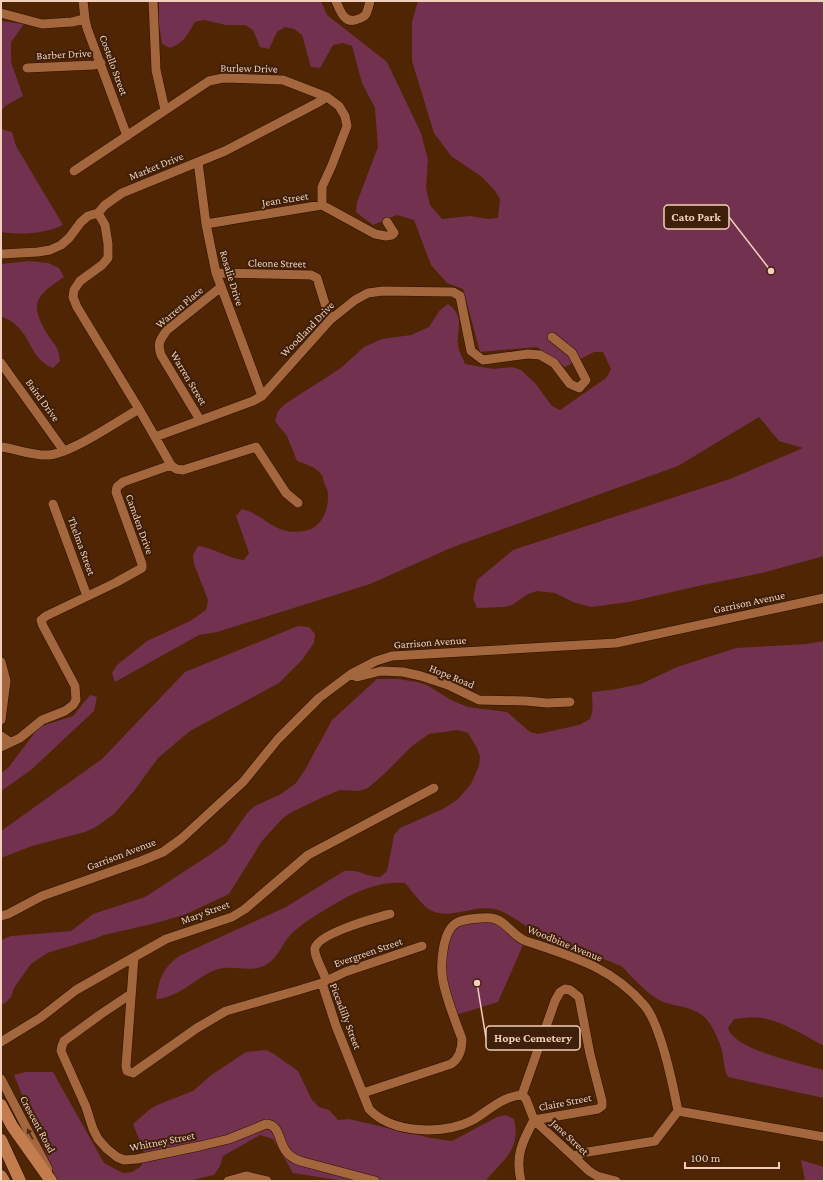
<svg xmlns="http://www.w3.org/2000/svg" width="825" height="1182" viewBox="0 0 825 1182" font-family="'Crimson Pro',serif">
  <style>
    .green { fill: #72314f }
    .lines { fill: none; stroke-linecap: round; stroke-linejoin: round }
    .minor-casing { stroke: #2e1100; stroke-width: 10 }
    .highway-casing { stroke: #2e1100; stroke-width: 13 }
    .minor { stroke: #a3663d; stroke-width: 9 }
    .highway { stroke: #c27c4e; stroke-width: 12 }
    .oneway { fill: #4d2a11 }
    .labels { text-anchor: middle; stroke-width: 4; stroke-linejoin: round; paint-order: stroke }
    .street-label { font-size: 11px; fill: #f3d0bb; stroke: #3e1f09 }
    .leader { fill: none; stroke: #f3d0bb; stroke-width: 1.5 }
    .callout-dot { fill: #f3d0bb; stroke: #3e1f09; stroke-width: 1.5 }
    .callout { fill: #3e1f09; stroke: #f3d0bb; stroke-width: 1.5 }
    .callout-label { font-size: 12px; text-anchor: middle; font-weight: bold; fill: #f3d0bb }
  </style>
  <rect width="100%" height="100%" fill="#4f2503"/>
  <path class="green" d="M 159,1 L 321,1 L 327,15 L 387,62 L 421,133 L 428,160 L 426,188 L 430,205 L 442,219 L 470,216 L 488,219 L 498,218 L 500,199 L 495,191 L 482,177 L 451,156 L 434,133 L 412,61 L 412,22 L 418,1 L 824,1 L 824,556 L 762,573 L 698,586 L 629,602 L 591,607 L 573,602 L 555,593 L 537,591 L 528,594 L 512,605 L 504,607 L 477,608 L 473,599 L 477,580 L 513,550 L 730,479 L 803,448 L 779,441 L 759,417 L 678,466 L 453,547 L 370,584 L 217,632 L 199,635 L 115,682 L 112,673 L 117,665 L 147,641 L 190,621 L 206,610 L 208,600 L 194,564 L 193,555 L 198,546 C 214,548 227,558 244,560 L 249,553 L 236,516 L 242,509 C 266,515 274,536 304,531 C 321,529 329,510 328,494 C 328,490 325,486 324,482 C 323,480 323,476 321,474 C 316,467 305,464 297,461 L 287,436 L 275,421 L 278,411 L 285,404 L 341,368 L 364,347 L 382,339 L 411,335 L 429,327 L 440,310 L 448,304 C 466,317 456,328 458,346 C 459,352 463,358 465,364 L 493,369 L 512,367 L 521,370 L 535,383 L 552,406 L 560,410 L 606,378 L 611,369 L 603,352 L 594,352 L 565,367 L 537,347 L 480,352 L 463,289 L 447,283 L 431,265 L 414,220 L 397,215 L 373,225 L 356,212 L 357,202 L 378,147 L 375,108 L 362,83 L 352,46 L 343,43 L 333,45 L 320,68 L 311,67 L 302,35 L 294,29 L 285,27 L 277,32 L 269,49 L 260,47 L 253,30 L 245,25 L 226,25 L 204,20 L 195,22 C 187,35 185,42 170,48 L 162,44 L 159,24 Z
    M 1,21 L 24,24 L 11,42 L 11,62 L 23,96 L 5,106 L 1,111 Z
    M 1,129 L 12,132 L 16,146 L 63,225 C 45,234 20,235 1,232 Z
    M 29,261 L 48,263 L 59,268 L 64,277 C 36,296 28,303 48,335 C 55,346 59,347 60,361 L 53,368 C 35,361 33,347 23,333 C 18,325 10,320 1,316 L 1,264 Z
    M 298,626 L 309,627 L 315,634 L 314,643 L 302,660 L 279,683 L 190,731 L 158,758 L 134,791 L 114,814 L 96,827 L 85,832 L 32,846 L 1,858 L 1,831 L 102,759 L 185,672 Z
    M 824,641 L 824,1046 C 805,1036 782,1021 762,1018 C 753,1017 743,1018 734,1019 L 728,1028 C 729,1031 731,1034 733,1036 C 748,1052 802,1064 824,1070 L 824,1098 L 728,1077 C 724,1069 724,1061 722,1051 C 720,1042 714,1029 708,1021 C 696,1005 675,1008 659,1000 C 648,994 638,983 629,974 C 627,972 624,968 621,966 C 598,955 572,952 549,941 C 531,932 517,917 498,910 C 476,903 452,920 432,911 C 423,907 412,891 405,883 C 374,881 349,895 323,911 C 311,918 301,925 291,934 C 282,944 278,958 266,965 C 251,973 234,965 218,969 C 196,976 182,997 156,999 C 160,978 161,970 179,956 L 286,907 L 344,871 C 361,869 365,877 380,877 L 387,871 L 394,835 L 400,828 L 443,809 L 458,799 L 471,784 L 479,766 L 480,757 L 477,748 L 468,733 L 458,730 L 429,734 L 412,746 L 383,775 L 368,788 L 359,791 L 340,790 L 321,798 L 292,812 L 283,818 L 262,841 L 229,894 L 184,915 L 152,924 L 104,935 L 94,939 L 47,953 L 31,964 L 14,988 L 11,997 L 4,1004 L 1,1003 L 1,940 L 11,936 L 71,931 L 93,914 L 145,897 L 211,854 L 226,843 L 248,812 L 255,806 L 281,794 L 296,783 L 306,768 L 332,720 L 377,679 L 398,679 L 417,682 L 427,685 L 451,700 L 468,707 L 507,712 L 530,732 L 538,734 L 579,725 L 590,719 C 594,709 592,703 592,692 L 611,690 L 641,684 L 677,667 L 736,648 L 807,644 Z
    M 90,695 L 97,697 L 94,711 L 31,770 L 1,791 L 1,773 L 8,768 L 39,727 L 73,716 Z
    M 492,921 L 505,929 L 523,945 L 498,1002 L 456,1015 L 443,965 L 449,937 L 456,928 L 461,924 Z
    M 266,1050 L 274,1054 L 298,1071 L 312,1100 L 319,1107 L 329,1110 L 338,1120 L 349,1119 L 431,1138 L 452,1141 L 497,1117 L 506,1115 L 514,1119 C 521,1149 505,1158 487,1179 L 488,1181 L 343,1181 L 293,1173 L 273,1139 L 260,1135 L 223,1156 L 220,1166 L 214,1175 L 188,1181 L 57,1181 L 14,1075 L 25,1072 L 53,1072 L 104,1163 L 123,1173 L 132,1172 L 140,1167 L 145,1158 L 142,1147 L 133,1124 L 149,1110 L 157,1105 L 193,1091 L 210,1076 L 246,1052 Z
    M 801,1160 L 824,1167 L 824,1181 L 805,1181 Z"/>
  <g class="lines">
    <g class="minor-casing">
      <path id="minor" d="M 83,1 L 85,19 L 87,28 L 127,136
        M 153,1 L 156,70 L 165,110
        M 336,1 C 340,11 345,25 358,19 C 360,19 365,16 366,14 C 368,10 369,5 370,1
        M 1,13 L 42,24 L 72,22 L 85,19
        M 27,68 L 94,65 L 101,63
        M 198,162 L 206,224 L 216,273 L 262,396
        M 74,171 L 209,81 L 223,78 L 283,80 L 327,97 L 339,106 L 345,116 L 347,126 L 332,165 L 322,187 L 322,205
        M 98,213 L 105,225 L 108,244 L 108,258 L 102,265 L 80,281 L 74,290 L 73,297 L 77,307 L 139,409 L 171,465 L 176,469 L 183,470 L 256,447 L 286,493 L 298,503
        M 206,224 L 322,205 L 375,234 L 386,236 L 392,235 L 394,233 L 387,222
        M 1,254 L 38,252 L 50,250 L 61,245 L 69,238 L 81,222 L 88,216 L 98,213 L 105,205 L 122,193 L 225,151 L 319,102 L 327,97
        M 216,273 L 311,275 L 317,278 L 330,320
        M 1,363 L 64,451
        M 200,420 L 161,355 C 157,343 160,340 167,330 L 221,287
        M 155,437 L 253,401 L 262,396 L 330,320 L 355,300 L 368,293 L 383,291 L 453,292 L 460,296 L 471,351 L 483,360 L 528,354 L 540,355 L 554,363 L 570,384 L 579,388 L 586,380 L 572,353 L 552,337
        M 1,447 C 17,449 33,456 49,455 C 72,453 118,421 139,409
        M 53,504 L 87,596
        M 1,662 L 6,681 L 1,720
        M 351,674 L 357,677 L 381,671 L 403,672 L 421,676 L 448,685 L 479,700 L 526,701 L 547,703 L 570,702
        M 1,736 L 10,742
        M 1,747 L 20,738 L 42,720 L 65,711 L 73,705 L 76,700 L 75,686 L 43,626 L 41,620 L 46,616 L 115,583 L 142,568 L 142,564 L 116,492 L 117,487 L 123,482 L 171,465
        M 1,916 L 8,914 L 42,896 L 141,861 L 163,852 L 181,839 L 243,782 L 278,739 L 319,698 L 351,674 L 376,661 L 392,656 L 616,643 L 824,598
        M 134,957 L 126,1066 L 127,1071 L 133,1073 L 197,1028 L 226,1011 L 299,990 L 322,983 L 345,972 L 422,946
        M 326,980 C 324,973 313,954 315,948 C 319,933 376,918 390,914
        M 322,983 L 336,1026 L 369,1109 C 392,1134 444,1135 473,1120 C 488,1111 503,1096 522,1095
        M 131,994 L 101,1014 L 64,1041 L 62,1046 L 61,1051 L 86,1107 L 93,1129 L 98,1139 L 107,1149 L 117,1157 L 124,1160 L 137,1159 L 200,1146 L 229,1139 L 266,1124 C 279,1124 279,1141 285,1150 C 289,1156 294,1159 300,1161 L 375,1181
        M 1,1042 L 40,1018 L 76,990 L 166,939 L 232,917 L 245,909 L 308,855 L 434,788
        M 1,1079 L 48,1169
        M 363,1093 L 451,1064 C 460,1058 462,1049 462,1039 C 455,1020 447,1001 443,981 C 440,966 442,929 458,922 C 464,919 484,917 491,918 C 505,919 513,937 526,941 C 571,956 612,967 644,1005 C 661,1024 673,1085 678,1111
        M 522,1095 L 526,1099 L 534,1120 L 573,1156 L 589,1171 L 597,1176 L 616,1181
        M 678,1111 L 824,1137
        M 573,1156 L 588,1152 L 655,1141 L 678,1111
        M 228,1181 L 246,1176 L 267,1181
        M 521,1181 C 515,1156 522,1142 534,1120 L 598,1109 L 602,1106 L 602,1101 L 590,1054 L 579,997 L 570,990 L 565,989 L 560,992 L 555,1001 L 522,1095"/>
    </g>
    <g class="highway-casing">
      <path id="highway" d="M 1,1105 L 12,1126 L 51,1181
        M 1,1140 L 20,1181
        M 1,1176 L 4,1181"/>
    </g>
    <use href="#minor" class="minor"/>
    <use href="#highway" class="highway"/>
  </g>
  <defs><path id="oneway-solid" d="M-6-.8H1V-3.2L6.5 0L1 3.2V.8H-6Z"/></defs>
  <use class="oneway" href="#oneway-solid" transform="translate(30 1134) rotate(-118)"/>
  <g class="labels">
    <g class="street-label">
      <text transform="translate(64 54) rotate(-3)" y="4">Barber Drive</text>
      <text transform="translate(114 65) rotate(70)" y="4">Costello Street</text>
      <text transform="translate(249 68) rotate(1)" y="4">Burlew Drive</text>
      <text transform="translate(156 166) rotate(-22)" y="4">Market Drive</text>
      <text transform="translate(285 199) rotate(-9)" y="4">Jean Street</text>
      <text transform="translate(277 263) rotate(1)" y="4">Cleone Street</text>
      <text transform="translate(232 278) rotate(73)" y="4">Rosalie Drive</text>
      <text transform="translate(179 307) rotate(-40)" y="4">Warren Place</text>
      <text transform="translate(307 329) rotate(-46)" y="4">Woodland Drive</text>
      <text transform="translate(189 378) rotate(59)" y="4">Warren Street</text>
      <text transform="translate(43 400) rotate(54)" y="4">Baird Drive</text>
      <text transform="translate(140 524) rotate(70)" y="4">Camden Drive</text>
      <text transform="translate(82 546) rotate(70)" y="4">Thelma Street</text>
      <text transform="translate(749 602) rotate(-12)" y="4">Garrison Avenue</text>
      <text transform="translate(430 642) rotate(-4)" y="4">Garrison Avenue</text>
      <text transform="translate(452 676) rotate(22)" y="4">Hope Road</text>
      <text transform="translate(121 854) rotate(-21)" y="4">Garrison Avenue</text>
      <text transform="translate(205 912) rotate(-20)" y="4">Mary Street</text>
      <text transform="translate(565 943) rotate(22)" y="4">Woodbine Avenue</text>
      <text transform="translate(368 952) rotate(-19)" y="4">Evergreen Street</text>
      <text transform="translate(346 1016) rotate(69)" y="4">Piccadilly Street</text>
      <text transform="translate(565 1102) rotate(-11)" y="4">Claire Street</text>
      <text transform="translate(38 1124) rotate(62)" y="4">Crescent Road</text>
      <text transform="translate(570 1137) rotate(43)" y="4">Jane Street</text>
      <text transform="translate(162 1141) rotate(-11)" y="4">Whitney Street</text>
    </g>
  </g>
  <path class="leader" d="M771 271L729 217M477 983L486 1038"/>
  <g class="callout-dot">
    <circle cx="771" cy="271" r="4"/>
    <circle cx="477" cy="983" r="4"/>
  </g>
  <g class="callout">
    <rect x="664" y="205" width="65" height="24" rx="4"/>
    <rect x="486" y="1026" width="94" height="24" rx="4"/>
  </g>
  <g class="callout-label">
    <text x="696" y="221">Cato Park</text>
    <text x="533" y="1042">Hope Cemetery</text>
  </g>
  <rect width="825" height="1182" fill="none" stroke="#f3d0bb" stroke-width="4"/>
  <path d="M685 1162v6h94v-6" fill="none" stroke="#f3d0bb" stroke-width="2"/>
  <text x="691" y="1162" font-size="12" fill="#f3d0bb" stroke="#3e1f09" stroke-width="3" paint-order="stroke">100 m</text>
</svg>
